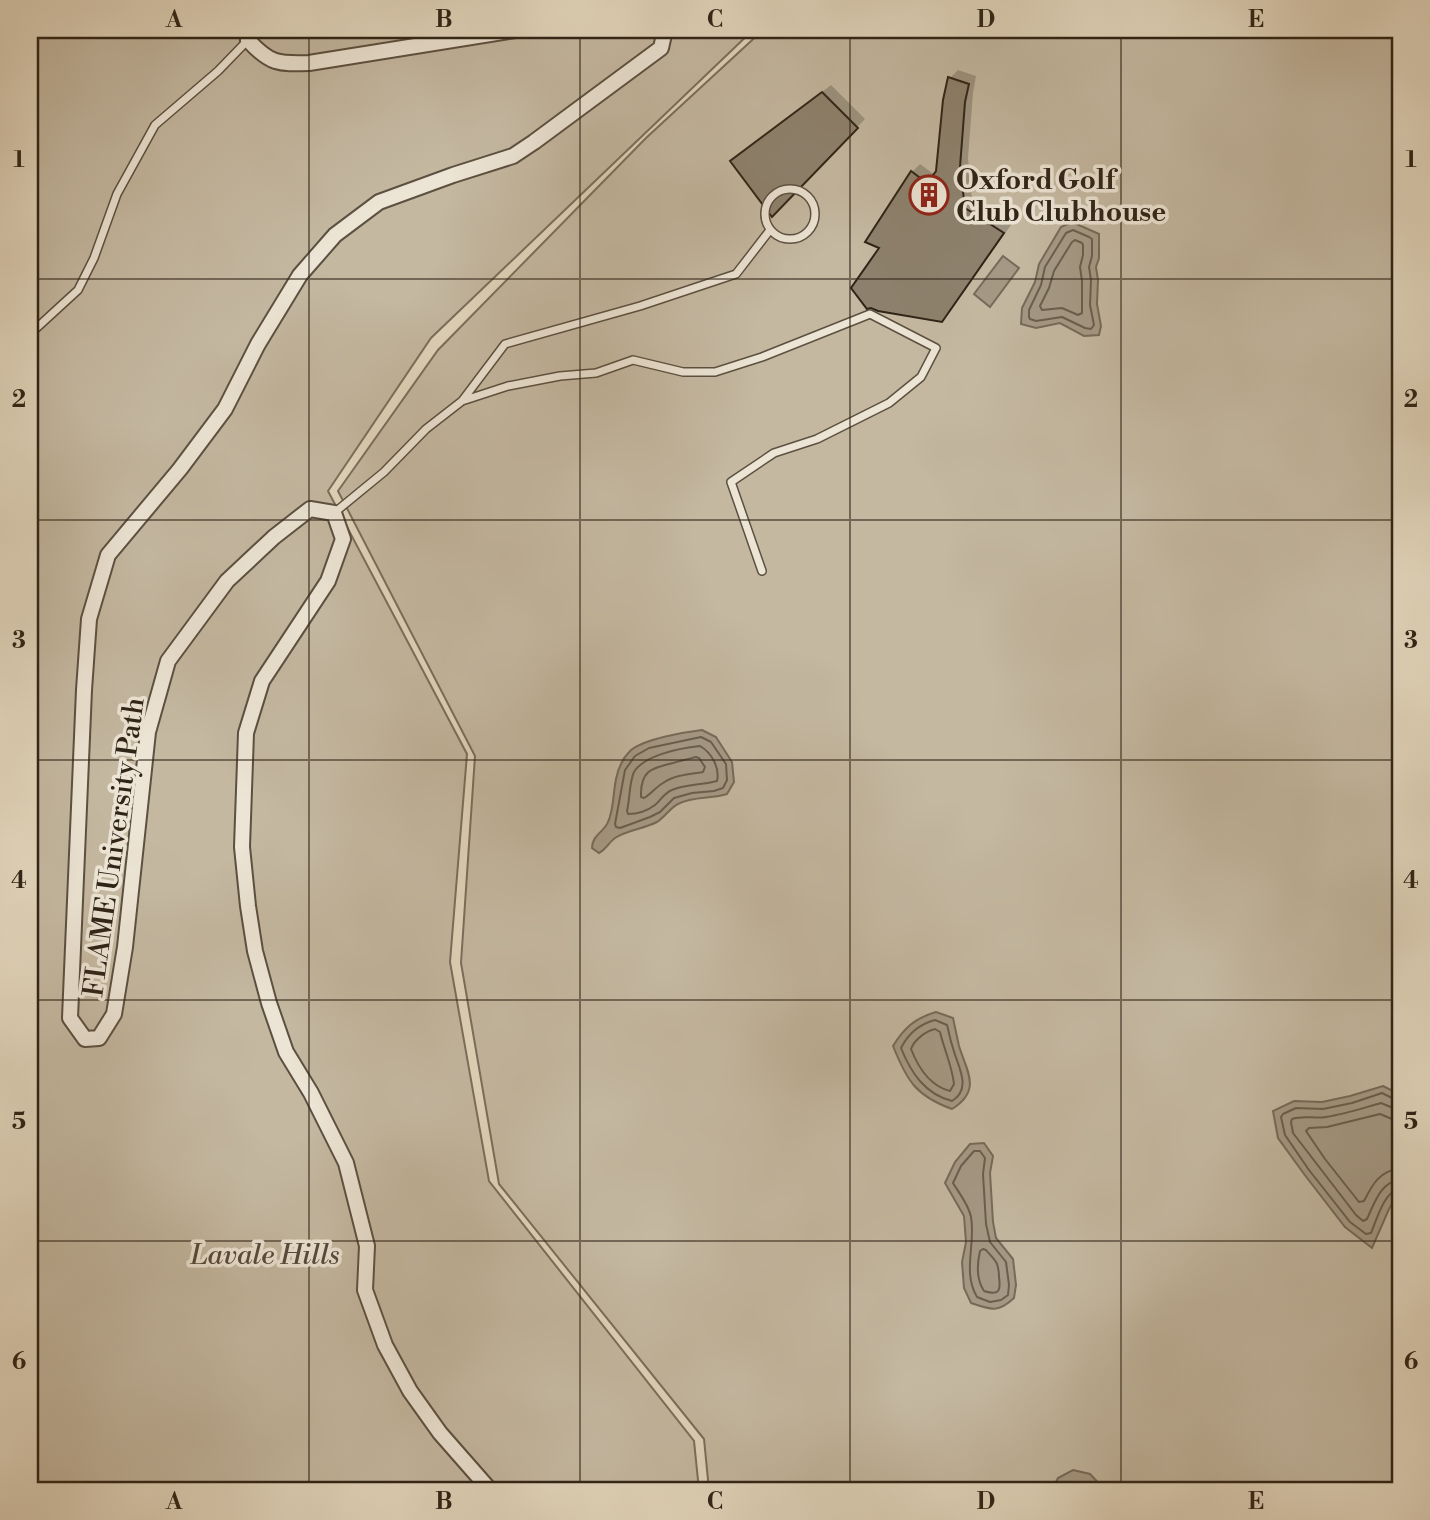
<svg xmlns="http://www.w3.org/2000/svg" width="1430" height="1520" viewBox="0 0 1430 1520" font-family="'Libre Bodoni',serif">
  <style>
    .green { fill: #c4b8a1; stroke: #7a6e5c; stroke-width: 2 }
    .water { fill: #a59985; stroke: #766a59; stroke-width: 2 }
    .shadow { fill: #0003 }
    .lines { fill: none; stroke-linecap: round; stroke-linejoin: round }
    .shore { stroke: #6a5e4e; stroke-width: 2 }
    .building { fill: #8d816d; stroke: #302417; stroke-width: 2 }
    .service-casing { stroke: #5c5040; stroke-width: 10 }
    .minor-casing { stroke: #5c5040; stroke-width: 18 }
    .service { stroke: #ece4d4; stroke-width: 7 }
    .minor { stroke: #ece4d4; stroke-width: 14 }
    .grid { fill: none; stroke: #302417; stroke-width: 2; stroke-opacity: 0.55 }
    .labels { text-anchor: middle; stroke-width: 7; stroke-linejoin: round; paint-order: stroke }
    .poi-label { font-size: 28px; font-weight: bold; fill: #302417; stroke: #ece4d4; text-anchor: start }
    .street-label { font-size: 28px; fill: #302417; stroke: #ece4d4 }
    .park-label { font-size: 28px; font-style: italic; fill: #55493a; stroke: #ece4d4 }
    .neatline { fill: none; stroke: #302417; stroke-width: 2.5 }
    .grid-label { font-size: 23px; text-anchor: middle; font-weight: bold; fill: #302417 }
  </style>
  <rect width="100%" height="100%" fill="#e2d6bd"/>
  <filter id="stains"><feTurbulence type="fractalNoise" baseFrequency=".00286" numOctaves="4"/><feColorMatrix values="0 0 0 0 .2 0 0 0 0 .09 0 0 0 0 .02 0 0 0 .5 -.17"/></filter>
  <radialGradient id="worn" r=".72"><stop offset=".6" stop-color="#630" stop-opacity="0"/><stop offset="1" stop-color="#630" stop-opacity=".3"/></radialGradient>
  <path class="green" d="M 30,30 L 753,30 L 431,338 L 328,491 L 467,754 L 450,962 L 489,1181 L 694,1441 L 699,1490 L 30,1490 Z
    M 763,30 L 1400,30 L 1400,1490 L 709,1490 L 704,1439 L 499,1184 L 461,963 L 475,756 L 338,491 L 438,350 L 646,138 Z"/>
  <path class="water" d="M 1072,222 L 1099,234 L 1099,258 L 1096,267 L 1098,280 L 1097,304 L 1101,326 L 1099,335 L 1084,336 L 1060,323 L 1036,328 L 1021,324 L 1022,308 L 1035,282 L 1039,264 L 1061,227 Z
    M 1003,256 L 1019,268 L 990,307 L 974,294 Z
    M 702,730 L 716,737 L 732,762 L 734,782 L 727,794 C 712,799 693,796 678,804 C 670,808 665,817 657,822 C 643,829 627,830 615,838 C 608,843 607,849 599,853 L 592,848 C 592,835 604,832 608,822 C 614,809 613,793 616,779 C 618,769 623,758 630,751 C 643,739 685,732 702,730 Z
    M 936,1012 L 953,1018 C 955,1027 957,1037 959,1046 C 967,1072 982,1090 952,1109 C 916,1096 907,1081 893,1046 C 904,1028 915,1018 936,1012 Z
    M 1383,1086 L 1399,1094 L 1400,1191 L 1389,1209 L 1372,1248 L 1345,1227 L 1304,1174 L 1278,1138 L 1273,1111 L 1294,1101 L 1322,1102 L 1350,1096 Z
    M 984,1143 L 993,1156 L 990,1173 L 993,1222 L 996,1238 L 1013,1259 L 1016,1285 L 1014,1298 C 998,1313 991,1310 971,1303 L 964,1288 L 962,1262 L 966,1242 L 964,1216 L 945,1183 L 955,1162 L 970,1144 Z
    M 1073,1470 L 1090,1474 L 1105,1490 L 1052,1490 L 1058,1478 Z"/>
  <path class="shadow" d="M 958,70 L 976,76 L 973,93 L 968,158 L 972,200 L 1011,225 L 950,312 L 941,320 L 882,247 L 912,172 L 920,164 L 935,175 L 937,172 L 950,78 Z
    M 831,85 L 865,119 L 773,214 L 741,154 Z"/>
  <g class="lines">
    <path class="shore" d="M 1073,230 L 1089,237 L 1092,239 L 1092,256 L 1089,267 L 1091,280 L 1090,305 L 1094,325 L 1091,329 L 1085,328 L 1062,317 L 1036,321 L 1030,319 L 1029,317 L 1029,310 L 1041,285 L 1045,267 L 1066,233 Z
      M 1075,240 L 1082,243 L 1083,245 L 1083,255 L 1080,267 L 1082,281 L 1082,313 L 1078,315 L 1062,308 L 1042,310 L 1040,306 L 1049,288 L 1054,271 L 1072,242 Z
      M 701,737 L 711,742 L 726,764 L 727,780 L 723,788 L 714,791 L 692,793 L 674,798 L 660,812 L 650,817 L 620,828 L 616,827 L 615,824 L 625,770 L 635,756 L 649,748 Z
      M 700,746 C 712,753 720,768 717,781 C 702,785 686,784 672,790 C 664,793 661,800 655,805 C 647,811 636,814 628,814 L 627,811 C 630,799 629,783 634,772 C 644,755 681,748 700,746 Z
      M 696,757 L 699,758 L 705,767 L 703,772 C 690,774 674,775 663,783 C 656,787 651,794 644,798 L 641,797 C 640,771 651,768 673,763 C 680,761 688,759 696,757 Z
      M 935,1020 L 947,1025 C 949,1032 950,1040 953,1048 C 957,1065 973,1088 952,1101 C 925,1094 911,1073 901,1048 C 908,1034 920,1024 935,1020 Z
      M 935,1029 L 940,1032 C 944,1049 952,1066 954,1084 L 950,1091 C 930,1086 918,1067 911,1049 C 914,1040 926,1031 935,1029 Z
      M 1400,1100 L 1396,1100 L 1382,1093 L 1352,1103 L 1323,1109 L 1296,1108 L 1283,1114 L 1281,1117 L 1285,1135 L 1309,1170 L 1350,1222 L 1366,1234 L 1371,1233 C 1377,1219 1384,1191 1400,1189
      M 1400,1109 L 1393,1108 L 1381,1103 C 1363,1108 1345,1114 1326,1117 C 1315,1119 1303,1115 1292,1119 L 1291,1122 L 1293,1133 L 1356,1215 L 1363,1221 L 1367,1219 C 1374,1204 1381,1181 1400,1180
      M 1400,1120 L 1392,1119 L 1380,1114 L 1327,1127 L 1309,1128 L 1306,1131 L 1325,1159 L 1359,1202 L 1364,1201 C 1372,1185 1380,1170 1400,1169
      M 974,1151 L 980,1151 L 985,1158 L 983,1174 L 986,1224 L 990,1242 L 1006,1262 L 1009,1285 L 1008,1295 L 1001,1300 L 990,1302 L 977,1297 C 962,1272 976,1244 971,1217 C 969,1205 959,1193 953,1183 L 961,1166 Z
      M 983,1249 L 986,1250 C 989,1254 995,1259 997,1264 C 998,1267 999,1274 999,1277 C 1001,1291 999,1296 984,1291 C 976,1279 977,1264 980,1251 Z"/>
  </g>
  <path class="building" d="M 948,77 L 969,84 L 965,102 L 960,167 L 965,208 L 1004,233 L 942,322 L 878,311 L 871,308 L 867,309 L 851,288 L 879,248 L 865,242 L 911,171 L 927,183 L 936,171 L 943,100 Z
    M 822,92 L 858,128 L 772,217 L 730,161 Z"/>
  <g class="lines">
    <g class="service-casing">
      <path id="service" d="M765 214a25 25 0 1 1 50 0a25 25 0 1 1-50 0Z
        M 30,334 L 78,290 L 94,258 L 117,194 L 155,125 L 218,71 L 248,40
        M 462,401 L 505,344 L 640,306 L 736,274 L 770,230
        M 334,513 L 384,472 L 426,429 L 462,401 L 508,386 L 560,376 L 596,373 L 633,360 L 683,372 L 715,372 L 762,357 L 870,314 L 936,348 L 921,377 L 889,403 L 817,439 L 774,453 L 731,482 L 762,571"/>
    </g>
    <g class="minor-casing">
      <path id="minor" d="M 254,30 L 248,40 C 270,64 278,64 309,63 L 515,30
        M 490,1490 L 440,1433 L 410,1391 L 385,1345 L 365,1290 L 367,1246 L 346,1163 L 311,1093 L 286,1052 L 269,1003 L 255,951 L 248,906 L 242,847 L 246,733 L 262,681 L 328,581 L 343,539 L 334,513 L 310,509 L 274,537 L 227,581 L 168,661 L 148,732 L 125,947 L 114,1014 L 99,1038 L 85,1039 L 70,1018 L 84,690 L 89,619 L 108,555 L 180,469 L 225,409 L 258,344 L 300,275 L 335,235 L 379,202 L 453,175 L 513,156 L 534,142 L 661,48 L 665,30"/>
    </g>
    <use href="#service" class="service"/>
    <use href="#minor" class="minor"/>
  </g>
  <path class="grid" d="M 309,30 L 309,1490M 580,30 L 580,1490M 850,30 L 850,1490M 1121,30 L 1121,1490M 30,279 L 1400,279M 30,520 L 1400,520M 30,760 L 1400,760M 30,1000 L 1400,1000M 30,1241 L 1400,1241"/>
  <defs>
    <g id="building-ring" transform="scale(2.0125)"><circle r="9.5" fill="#ece4d4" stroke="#8f2418" stroke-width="1.5"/><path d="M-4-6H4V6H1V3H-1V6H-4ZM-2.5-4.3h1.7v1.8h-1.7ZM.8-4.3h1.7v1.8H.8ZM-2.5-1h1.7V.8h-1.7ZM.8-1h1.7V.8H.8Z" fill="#8f2418"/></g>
  </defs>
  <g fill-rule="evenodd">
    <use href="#building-ring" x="929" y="195"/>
  </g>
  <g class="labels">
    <g class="poi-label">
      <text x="956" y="189">Oxford Golf<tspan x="956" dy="32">Club Clubhouse</tspan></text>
    </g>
    <g class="street-label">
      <text transform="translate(113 847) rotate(-82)" y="10">FLAME University Path</text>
    </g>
    <g class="park-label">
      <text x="265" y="1264">Lavale Hills</text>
    </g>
  </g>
  <rect width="1430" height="1520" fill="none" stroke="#e2d6bd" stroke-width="77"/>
  <rect x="38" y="38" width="1354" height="1444" class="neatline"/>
  <g class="grid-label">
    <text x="174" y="27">A</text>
    <text x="444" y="27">B</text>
    <text x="715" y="27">C</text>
    <text x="986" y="27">D</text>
    <text x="1256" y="27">E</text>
    <text x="19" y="167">1</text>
    <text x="1411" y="167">1</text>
    <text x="19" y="407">2</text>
    <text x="1411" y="407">2</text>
    <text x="19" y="648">3</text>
    <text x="1411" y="648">3</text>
    <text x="19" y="888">4</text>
    <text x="1411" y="888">4</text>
    <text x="19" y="1129">5</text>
    <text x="1411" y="1129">5</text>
    <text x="19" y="1369">6</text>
    <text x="1411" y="1369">6</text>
    <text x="174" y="1509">A</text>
    <text x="444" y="1509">B</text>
    <text x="715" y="1509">C</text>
    <text x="986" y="1509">D</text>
    <text x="1256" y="1509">E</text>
  </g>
  <rect width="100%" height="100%" filter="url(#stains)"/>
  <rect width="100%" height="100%" fill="url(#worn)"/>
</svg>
